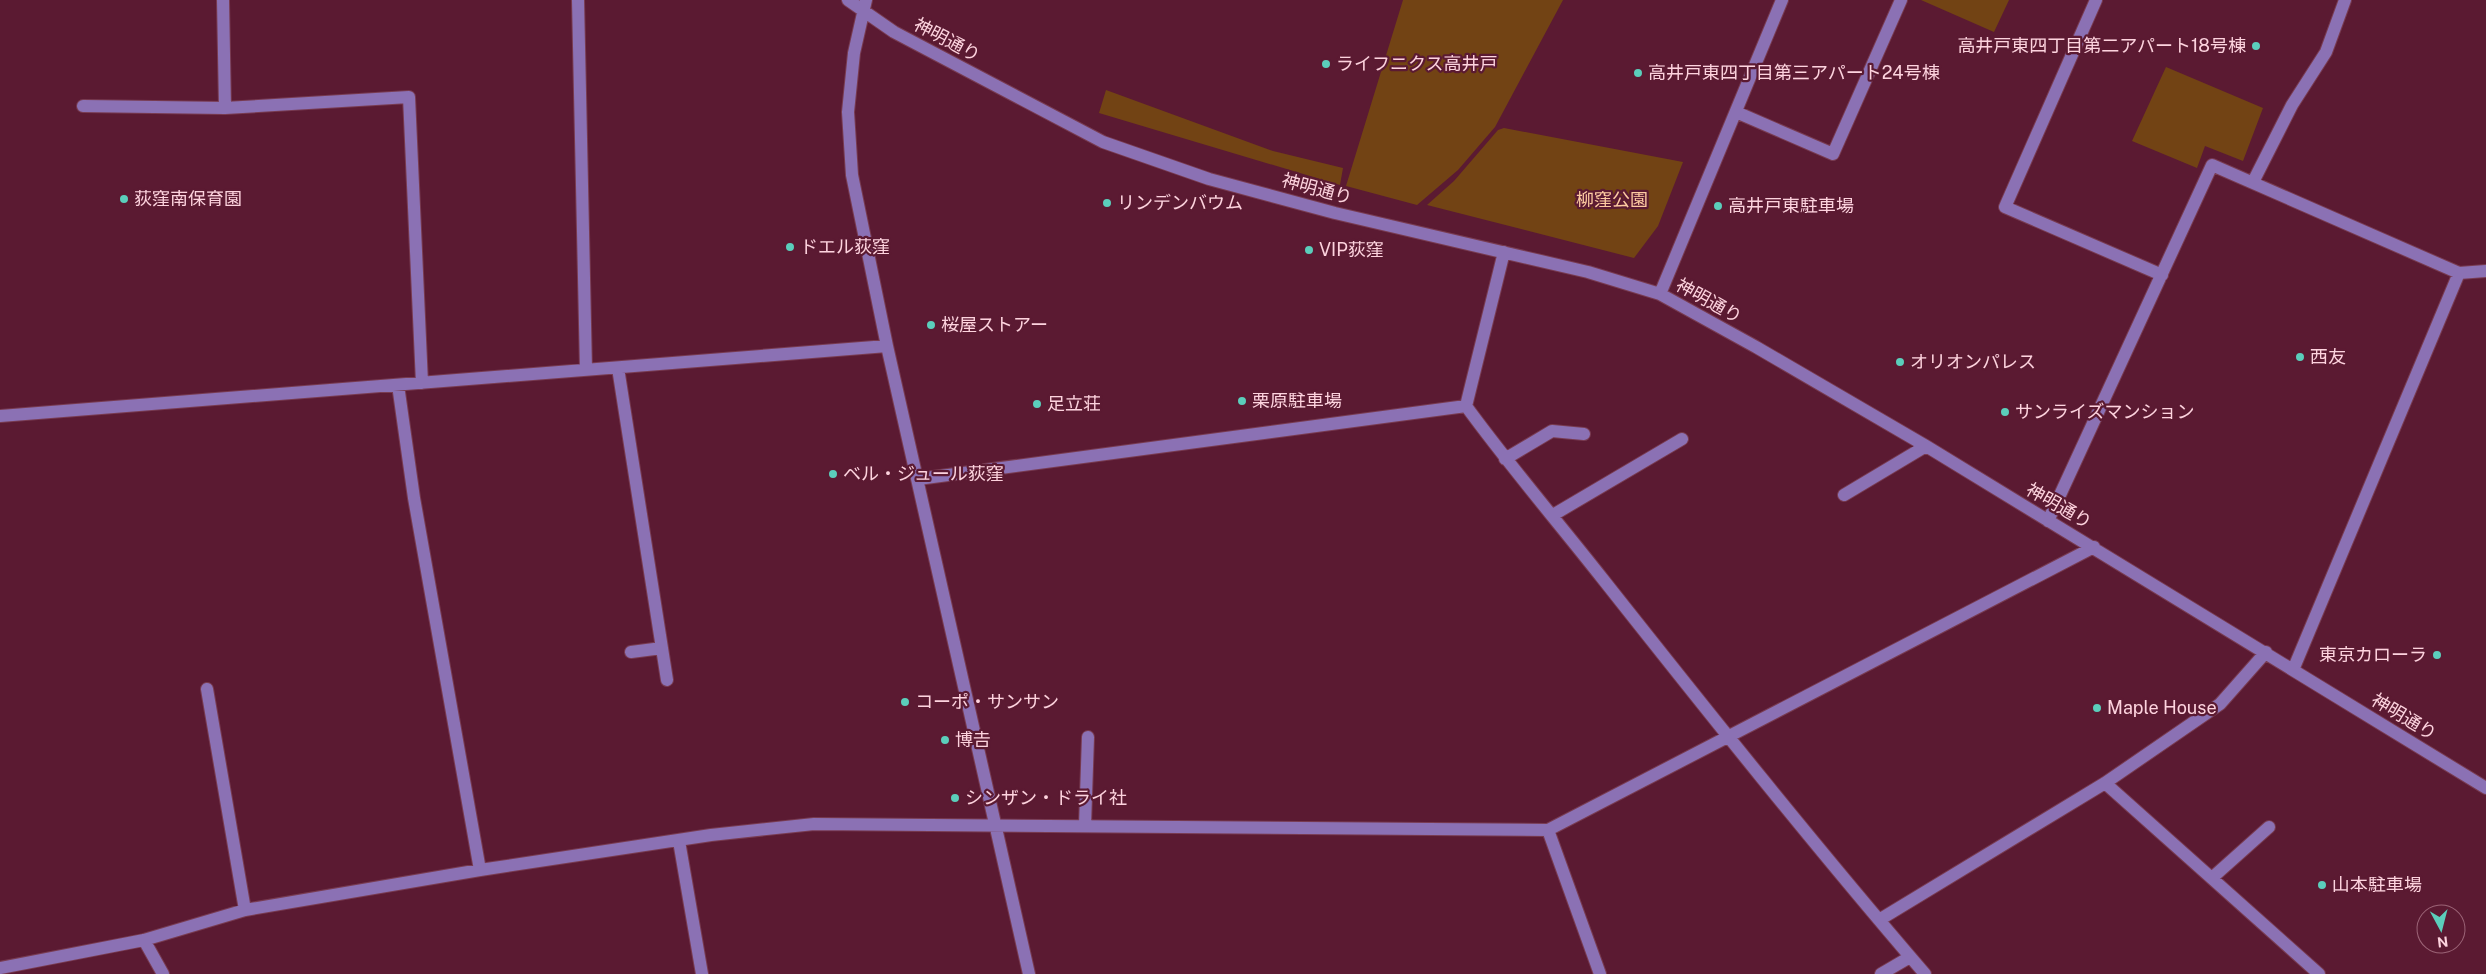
<svg xmlns="http://www.w3.org/2000/svg" width="2486" height="974" viewBox="0 0 2486 974" font-family="'Public Sans','Noto Sans JP',sans-serif">
  <style>
    .green { fill: #724314 }
    .lines { fill: none; stroke-linecap: round; stroke-linejoin: round }
    .minor-casing { stroke: #783b51; stroke-width: 14 }
    .minor { stroke: #8b71b4; stroke-width: 12 }
    .poi-dot { fill: #5bcebb; stroke: #5b1a32; stroke-width: 2 }
    .labels { text-anchor: middle; stroke-width: 4.5; stroke-linejoin: round; paint-order: stroke }
    .street-label { font-size: 18px; fill: #fdd3de; stroke: #5b1a32 }
    .poi-label { font-size: 18px; fill: #fdd3de; stroke: #5b1a32; text-anchor: start }
    .park-label { font-size: 18px; fill: #fdcba1; stroke: #5b1a32 }
  </style>
  <rect width="100%" height="100%" fill="#5b1a32"/>
  <path class="green" d="M 1403,0 L 1563,0 L 1495,127 L 1458,170 L 1417,205 L 1346,186 Z
    M 1921,0 L 2009,0 L 1994,32 Z
    M 2166,67 L 2263,108 L 2243,161 L 2205,146 L 2197,168 L 2132,141 Z
    M 1106,90 L 1273,151 L 1343,168 L 1340,185 L 1099,113 Z
    M 1504,128 L 1683,162 L 1658,226 L 1634,258 L 1427,205 L 1454,181 L 1498,130 Z"/>
  <g class="lines">
    <g class="minor-casing">
      <path id="minor" d="M 223,0 L 225,108
        M 578,0 L 586,370
        M 848,0 L 894,32 L 1103,142 L 1209,179 L 1335,213 L 1588,272 L 1660,294 L 1756,347 L 1926,446 L 2486,788
        M 866,0 L 854,53 L 848,112 L 852,175 L 887,346 L 1029,974
        M 2096,0 L 2005,207 L 2162,275
        M 83,106 L 225,108 L 409,97 L 422,383
        M 1736,112 L 1833,154 L 1901,0
        M 2253,182 L 2292,105 L 2326,52 L 2345,0
        M 1660,294 L 1782,0
        M 618,368 L 667,680
        M 398,385 L 414,498 L 480,870
        M 1466,406 L 1504,252
        M 0,416 L 887,346
        M 1505,459 L 1552,431 L 1584,434
        M 918,479 L 1466,406 C 1509,465 1557,521 1602,578 C 1708,712 1814,845 1925,974
        M 1844,495 L 1926,446
        M 1553,515 L 1682,439
        M 2048,521 L 2212,165 L 2459,273
        M 631,652 L 662,648
        M 2293,670 L 2459,273 L 2486,271
        M 207,689 L 245,910
        M 2105,783 L 2319,974
        M 1085,825 L 1088,737
        M 1548,830 L 1600,974
        M 679,841 L 702,974
        M 2213,877 L 2269,827
        M 1879,920 L 2105,783 L 2220,704 L 2266,652
        M 144,940 L 163,974
        M 0,968 L 144,940 L 245,910 L 480,870 L 711,835 L 814,824 L 1548,830 L 2094,547
        M 1881,974 L 1910,957"/>
    </g>
    <use href="#minor" class="minor"/>
  </g>
  <g class="poi-dot">
    <circle cx="2256" cy="46" r="5"/>
    <circle cx="1326" cy="64" r="5"/>
    <circle cx="1638" cy="73" r="5"/>
    <circle cx="124" cy="199" r="5"/>
    <circle cx="1107" cy="203" r="5"/>
    <circle cx="1718" cy="206" r="5"/>
    <circle cx="790" cy="247" r="5"/>
    <circle cx="1309" cy="250" r="5"/>
    <circle cx="931" cy="325" r="5"/>
    <circle cx="2300" cy="357" r="5"/>
    <circle cx="1900" cy="362" r="5"/>
    <circle cx="1242" cy="401" r="5"/>
    <circle cx="1037" cy="404" r="5"/>
    <circle cx="2005" cy="412" r="5"/>
    <circle cx="833" cy="474" r="5"/>
    <circle cx="2437" cy="655" r="5"/>
    <circle cx="905" cy="702" r="5"/>
    <circle cx="2097" cy="708" r="5"/>
    <circle cx="945" cy="740" r="5"/>
    <circle cx="955" cy="798" r="5"/>
    <circle cx="2322" cy="885" r="5"/>
  </g>
  <g class="labels">
    <g class="street-label">
      <text transform="translate(947 40) rotate(28)" y="6">神明通り</text>
      <text transform="translate(1317 189) rotate(15)" y="6">神明通り</text>
      <text transform="translate(1709 301) rotate(29)" y="6">神明通り</text>
      <text transform="translate(2059 506) rotate(30)" y="6">神明通り</text>
      <text transform="translate(2404 717) rotate(31)" y="6">神明通り</text>
    </g>
    <g class="poi-label">
      <text x="2246" y="52" text-anchor="end">高井戸東四丁目第二アパート18号棟</text>
      <text x="1336" y="70">ライフニクス高井戸</text>
      <text x="1648" y="79">高井戸東四丁目第三アパート24号棟</text>
      <text x="134" y="205">荻窪南保育園</text>
      <text x="1117" y="209">リンデンバウム</text>
      <text x="1728" y="212">高井戸東駐車場</text>
      <text x="800" y="253">ドエル荻窪</text>
      <text x="1319" y="256">VIP荻窪</text>
      <text x="941" y="331">桜屋ストアー</text>
      <text x="2310" y="363">西友</text>
      <text x="1910" y="368">オリオンパレス</text>
      <text x="1252" y="407">栗原駐車場</text>
      <text x="1047" y="410">足立荘</text>
      <text x="2015" y="418">サンライズマンション</text>
      <text x="843" y="480">ベル・ジュール荻窪</text>
      <text x="2427" y="661" text-anchor="end">東京カローラ</text>
      <text x="915" y="708">コーポ・サンサン</text>
      <text x="2107" y="714">Maple House</text>
      <text x="955" y="746">博𠮷</text>
      <text x="965" y="804">シンザン・ドライ社</text>
      <text x="2332" y="891">山本駐車場</text>
    </g>
    <g class="park-label">
      <text x="1612" y="206">柳窪公園</text>
    </g>
  </g>
  <g transform="translate(2441 929) rotate(173)"><circle r="24" fill="#5b1a32" stroke="#9c6477"/>
  <path d="M0-4L9 19L0 12L-9 19Z" fill="#5bcebb"/>
  <text y="-8" font-size="14" font-weight="bold" text-anchor="middle" fill="#fdd3de">N</text>
  </g>
</svg>
